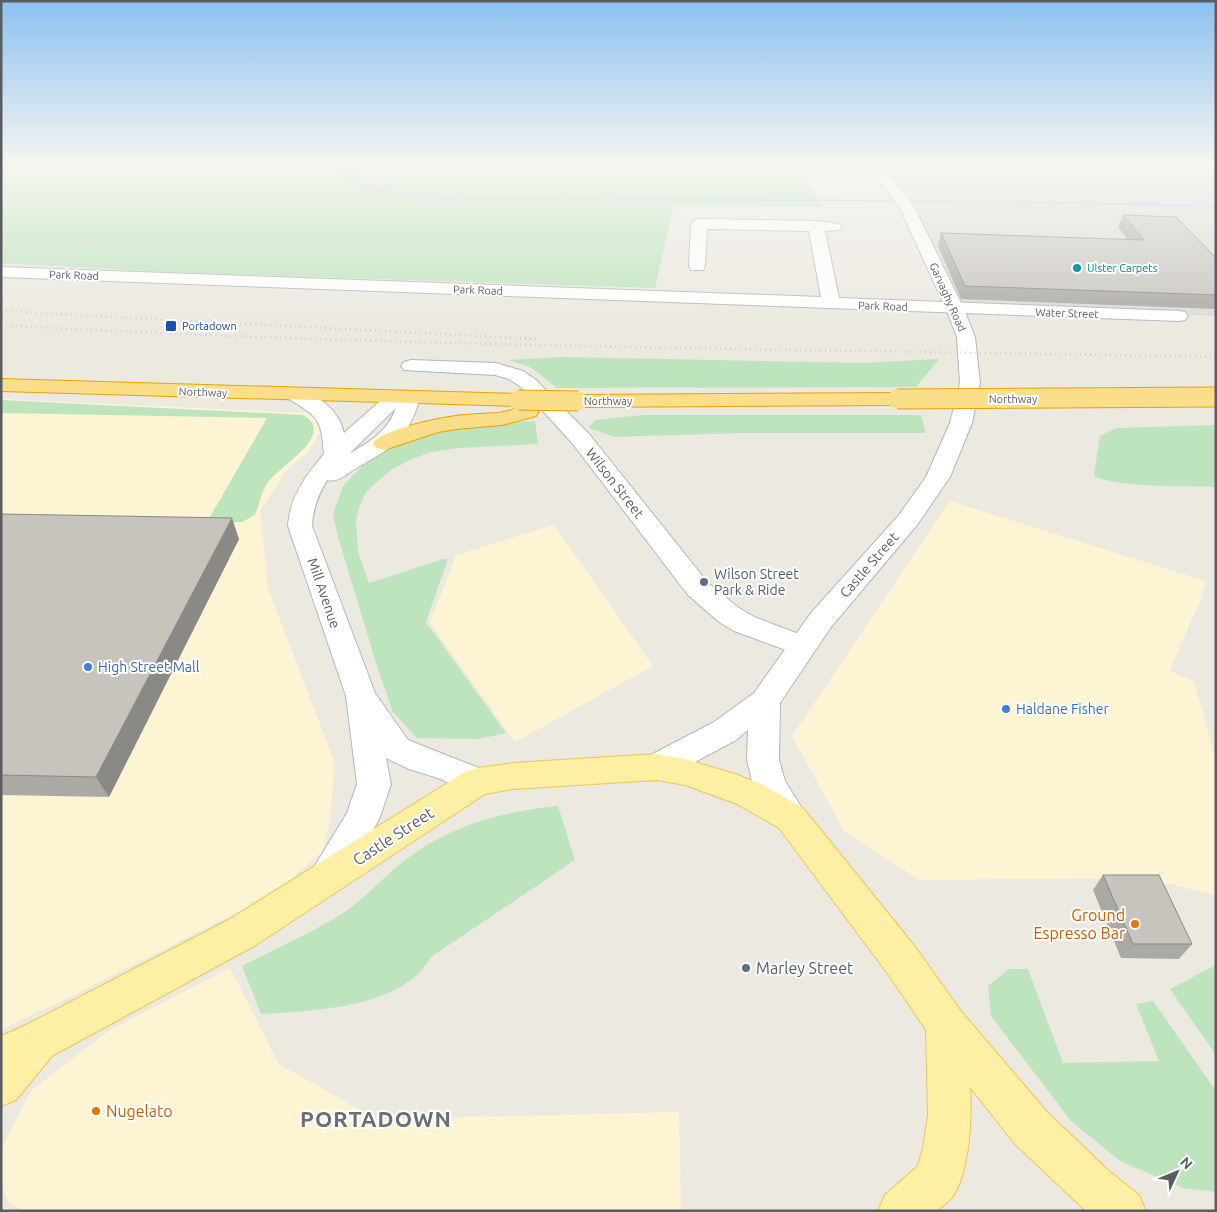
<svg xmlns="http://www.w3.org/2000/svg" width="1217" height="1212" viewBox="0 0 1217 1212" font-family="Ubuntu,sans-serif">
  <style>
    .commercial { fill: #fdf4d4 }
    .industrial { fill: #dddbd5 }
    .green { fill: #bde4bd }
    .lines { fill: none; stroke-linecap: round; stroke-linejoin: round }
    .stream { fill: #9fd4fd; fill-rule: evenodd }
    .street-casing { stroke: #b3b6bb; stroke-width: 2 }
    .secondary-casing { stroke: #b4b7bd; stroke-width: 2 }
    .primary-casing { stroke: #eec557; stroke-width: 2 }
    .highway-casing { stroke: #e8a204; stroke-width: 2 }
    .street { fill: #fff; fill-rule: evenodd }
    .secondary { fill: #fff; fill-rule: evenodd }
    .primary { fill: #fdefa4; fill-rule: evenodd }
    .highway { fill: #fbde89; fill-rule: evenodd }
    .rail { stroke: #b2b3b3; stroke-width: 2.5; stroke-dasharray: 0.5 4.5; stroke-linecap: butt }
    .highway-bridge-casing { stroke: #e8a204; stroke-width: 21; stroke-linecap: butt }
    .highway-bridge { stroke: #fbde89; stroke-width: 19 }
    .wall { fill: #aba9a3 }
    .shaded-wall { fill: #8b8985 }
    .building { fill: #c7c4be; stroke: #8b8985 }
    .culture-dot { fill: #0f9aa8; stroke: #fff; stroke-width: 2 }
    .transit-dot { fill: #1a4fb4; stroke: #fff; stroke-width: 2 }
    .service-dot { fill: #5c6f8a; stroke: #fff; stroke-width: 2 }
    .shop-dot { fill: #3f7fe0; stroke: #fff; stroke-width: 2 }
    .food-dot { fill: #e8710a; stroke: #fff; stroke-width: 2 }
    .labels { text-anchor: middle; stroke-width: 4; stroke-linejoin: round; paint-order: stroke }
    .far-culture-label { font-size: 11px; fill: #0d838f; stroke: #fff; text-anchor: start }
    .far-street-label { font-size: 11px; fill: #595d61; stroke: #fff }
    .far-transit-label { font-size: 11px; fill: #164399; stroke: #fff; text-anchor: start }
    .street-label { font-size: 14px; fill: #595d61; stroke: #fff }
    .service-label { font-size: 14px; fill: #4e5e75; stroke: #fff; text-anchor: start }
    .shop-label { font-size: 14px; fill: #366cbe; stroke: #fff; text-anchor: start }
    .near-street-label { font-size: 16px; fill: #595d61; stroke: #fff }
    .near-food-label { font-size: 16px; fill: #c56008; stroke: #fff; text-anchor: end }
    .near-service-label { font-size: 16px; fill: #4e5e75; stroke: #fff; text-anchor: start }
    .near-district-label { font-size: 22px; font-weight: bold; letter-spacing: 1px; fill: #6a6f73; stroke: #fff }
  </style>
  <rect width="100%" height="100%" fill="#ece9e0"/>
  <path class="commercial" d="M 1,399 L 306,413 L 319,422 L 320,432 L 309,451 L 285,472 L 260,511 L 268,588 L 335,764 L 330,822 L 322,852 L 276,892 L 88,988 L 1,1030 Z
    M 950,501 L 1206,581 L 1201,599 L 1169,671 L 1194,681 L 1216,760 L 1216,895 L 1143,878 L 920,880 L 844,831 L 792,736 Z
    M 554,525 L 653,666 L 515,742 L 430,623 L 456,555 Z
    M 230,968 L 279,1064 L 376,1119 L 679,1112 L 681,1211 L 24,1211 L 9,1203 L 1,1182 L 1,1148 L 32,1090 L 110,1030 Z"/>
  <path class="industrial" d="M 873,162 L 1216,162 L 1216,316 L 961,303 L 910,196 Z"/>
  <path class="green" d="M 11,162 L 786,162 L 814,192 L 824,207 L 674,206 L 655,288 L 164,272 L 1,263 L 1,165 Z
    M 562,357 L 862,363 L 939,359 L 916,387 L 557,388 L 532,368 L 509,360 Z
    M 1,400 L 303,415 C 337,434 281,465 268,482 C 261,491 260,504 255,515 L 242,522 L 211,523 L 207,522 L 267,418 L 1,413 Z
    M 643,415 L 921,415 L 926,433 L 739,433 L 615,437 L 589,428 L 595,420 Z
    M 535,421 L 538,444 L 459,448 L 432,452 L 414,458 L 391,470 L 380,479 L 366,492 L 358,510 L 356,521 L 358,552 L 369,583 L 443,559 L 448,559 L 426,622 L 506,733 L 479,739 L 417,738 L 393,712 L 377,666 L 338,537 L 333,514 L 343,486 L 367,461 L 391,446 L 413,436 L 464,425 Z
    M 1216,425 L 1216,487 C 1193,486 1109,488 1094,475 L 1100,436 L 1116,428 Z
    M 558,806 L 575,860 L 431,957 C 427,963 422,970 417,975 C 378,1009 310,1011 261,1014 L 242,966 C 274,949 307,935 337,917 C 362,902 382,878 405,860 C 449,826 503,811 558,806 Z
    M 1216,965 L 1216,1055 L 1170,989 Z
    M 1009,969 L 1028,969 L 1063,1063 L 1159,1061 L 1136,1004 L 1153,1001 L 1216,1091 L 1216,1192 L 1183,1188 L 1120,1161 L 1071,1121 L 991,1016 L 988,986 Z"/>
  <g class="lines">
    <path class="stream" d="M 333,162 L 338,162 L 361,183 L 385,191 L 445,197 L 950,200 L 1216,205 L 1216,207 L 950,202 L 445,199 L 384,193 L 357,185 Z"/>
    <g class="street-casing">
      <path id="street" d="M 699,219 L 816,221 L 839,224 L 842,227 L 839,230 L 825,231 L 839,298 L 1179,311 L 1185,312 L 1188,316 L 1185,320 L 1179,321 L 1,277 L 1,267 L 821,297 L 809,231 L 707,229 L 705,266 L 703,270 L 691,270 L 689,266 L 691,224 L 694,221 Z
        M 411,360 L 496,363 L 523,371 L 535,379 L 589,434 L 708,583 L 739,608 L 754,617 L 812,639 L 816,646 L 812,653 L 802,656 L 734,631 L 719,622 L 688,595 L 573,444 L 521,387 L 509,379 L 495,375 L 404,370 L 401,366 L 404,362 Z"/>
    </g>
    <g class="secondary-casing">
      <path id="secondary" d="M 858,162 L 873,162 L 894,181 L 914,207 L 964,309 L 975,337 L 980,383 L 972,423 L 950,477 L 917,525 L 831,627 L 780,703 L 779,760 L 785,781 L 808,818 L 803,828 L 791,833 L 779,828 L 753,785 L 747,760 L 748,730 L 736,740 L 669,776 L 657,780 L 645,776 L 641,767 L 645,758 L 714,722 L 754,693 L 811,613 L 899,515 L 926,477 L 950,423 L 960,383 L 957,337 L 946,309 L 900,208 L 884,187 Z
        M 296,389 C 318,394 339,410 344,433 L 388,394 L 410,392 L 417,394 L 420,398 C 407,442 392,447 355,469 C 346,474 338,483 327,480 C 318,495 313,508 312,526 L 375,693 L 408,740 L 489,772 L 494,782 L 489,792 L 477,796 L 438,778 L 409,769 L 386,758 L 391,784 L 380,817 L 357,860 L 339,888 L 326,893 L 313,888 L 308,877 L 347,813 L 357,784 L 346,696 L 288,526 C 290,496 305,477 324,454 C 321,418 319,418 289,399 L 286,395 L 289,391 ZM 396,408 C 387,432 370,442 349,454 Z"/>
    </g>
    <g class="primary-casing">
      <path id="primary" d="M 657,754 L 685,759 L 735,774 L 761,784 L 803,808 L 916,948 L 960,1010 L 1047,1112 L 1109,1171 L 1139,1195 L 1146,1211 L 1086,1211 L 1015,1144 L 970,1087 C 972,1118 970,1167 954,1195 C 950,1201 942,1206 937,1211 L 878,1211 L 885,1195 L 918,1166 L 923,1148 L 928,1115 L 926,1030 L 888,974 L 779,828 L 737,804 L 685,785 L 657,780 L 513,789 L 485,794 L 256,945 L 52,1056 L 16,1100 L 1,1106 L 1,1036 L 26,1025 L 230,919 L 465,772 L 477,768 L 513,763 Z"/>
    </g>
    <g class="highway-casing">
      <path id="highway" d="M 1,379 L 518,394 L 525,396 L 528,400 L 525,404 L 518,406 L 1,391 Z
        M 897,393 L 904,395 L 907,399 L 904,403 L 897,405 L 578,407 L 571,405 L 567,401 L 571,397 L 578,395 Z
        M 528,405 L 536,406 L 539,411 L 536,416 L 502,425 L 456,429 L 438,432 L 384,450 L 376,448 L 373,443 C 381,430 439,418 456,416 C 470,414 484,414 498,413 C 508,412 518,407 528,405 Z"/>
    </g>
    <use href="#street" class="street"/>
    <use href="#secondary" class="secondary"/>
    <use href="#primary" class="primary"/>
    <use href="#highway" class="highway"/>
    <path class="rail" d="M 1,311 L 536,339
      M 1,325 C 405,348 811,349 1216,357"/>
    <g class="highway-bridge-casing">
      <path id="highway-bridge" d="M 897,399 L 1216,397
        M 518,400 L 578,401"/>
    </g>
    <use href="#highway-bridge" class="highway-bridge"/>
  </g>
  <path class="wall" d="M 1123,215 L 1216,258 L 1216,309 L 961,299 L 938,246 L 941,233 L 1128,240 L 1118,227 Z
    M 1,514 L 239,539 L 109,797 L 1,795 Z
    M 1103,875 L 1192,944 L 1179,959 L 1121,958 L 1093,890 Z"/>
  <path class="shaded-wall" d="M 232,518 L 239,539 L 109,797 L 96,777 Z"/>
  <path class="building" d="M 1123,215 L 1176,217 L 1216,258 L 1216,295 L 965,286 L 941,233 L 1144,240 Z
    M 1,514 L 232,518 L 96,777 L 1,775 Z
    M 1103,875 L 1159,875 L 1192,944 L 1133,944 Z"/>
  <linearGradient id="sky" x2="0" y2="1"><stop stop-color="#8bc1f0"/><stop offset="0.49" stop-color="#f6f5f1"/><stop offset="1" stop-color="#f6f5f1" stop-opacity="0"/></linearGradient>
  <rect width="1217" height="332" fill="url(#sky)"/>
  <circle class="culture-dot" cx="1077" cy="268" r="5"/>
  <rect class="transit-dot" x="165" y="320" width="12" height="12" rx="2.5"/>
  <g class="service-dot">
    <circle cx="704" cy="582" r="5"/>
    <circle cx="746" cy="968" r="5"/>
  </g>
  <g class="shop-dot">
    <circle cx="88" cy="667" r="5"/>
    <circle cx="1006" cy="709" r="5"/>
  </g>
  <g class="food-dot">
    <circle cx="1135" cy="924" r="5"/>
    <circle cx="96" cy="1111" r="5"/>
  </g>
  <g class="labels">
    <g class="far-culture-label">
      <text x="1087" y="272">Ulster Carpets</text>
    </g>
    <g class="far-street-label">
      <text transform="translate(74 275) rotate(2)" y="4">Park Road</text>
      <text transform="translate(478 290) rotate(2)" y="4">Park Road</text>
      <text transform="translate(948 297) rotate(66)" y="4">Garvaghy Road</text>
      <text transform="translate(883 306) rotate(2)" y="4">Park Road</text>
      <text transform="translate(1067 313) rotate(2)" y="4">Water Street</text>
      <text transform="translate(203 392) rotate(2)" y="4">Northway</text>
      <text x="1013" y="403">Northway</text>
      <text x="608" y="405">Northway</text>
    </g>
    <g class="far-transit-label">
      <text x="182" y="330">Portadown</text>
    </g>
    <g class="street-label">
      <text transform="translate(615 483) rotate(52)" y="5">Wilson Street</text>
      <text transform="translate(869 565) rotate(-49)" y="5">Castle Street</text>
      <text transform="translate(324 593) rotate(71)" y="5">Mill Avenue</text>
    </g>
    <g class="service-label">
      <text x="714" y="579">Wilson Street<tspan x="714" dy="16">Park &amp; Ride</tspan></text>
    </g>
    <g class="shop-label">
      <text x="98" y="672">High Street Mall</text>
      <text x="1016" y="714">Haldane Fisher</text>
    </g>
    <g class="near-street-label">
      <text transform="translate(393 836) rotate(-33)" y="6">Castle Street</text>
    </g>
    <g class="near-food-label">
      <text x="1125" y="921">Ground<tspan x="1125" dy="18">Espresso Bar</tspan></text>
      <text x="106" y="1117" text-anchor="start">Nugelato</text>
    </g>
    <g class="near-service-label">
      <text x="756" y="974">Marley Street</text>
    </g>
    <g class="near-district-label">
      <text x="376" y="1127">PORTADOWN</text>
    </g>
  </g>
  <rect width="1217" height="1212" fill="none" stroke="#595d61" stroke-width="5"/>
  <g transform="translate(1177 1172) rotate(46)" stroke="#ffffff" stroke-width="4" paint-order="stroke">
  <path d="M0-4L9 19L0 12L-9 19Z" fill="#595d61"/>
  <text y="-8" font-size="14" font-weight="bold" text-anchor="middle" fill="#595d61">N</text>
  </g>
</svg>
